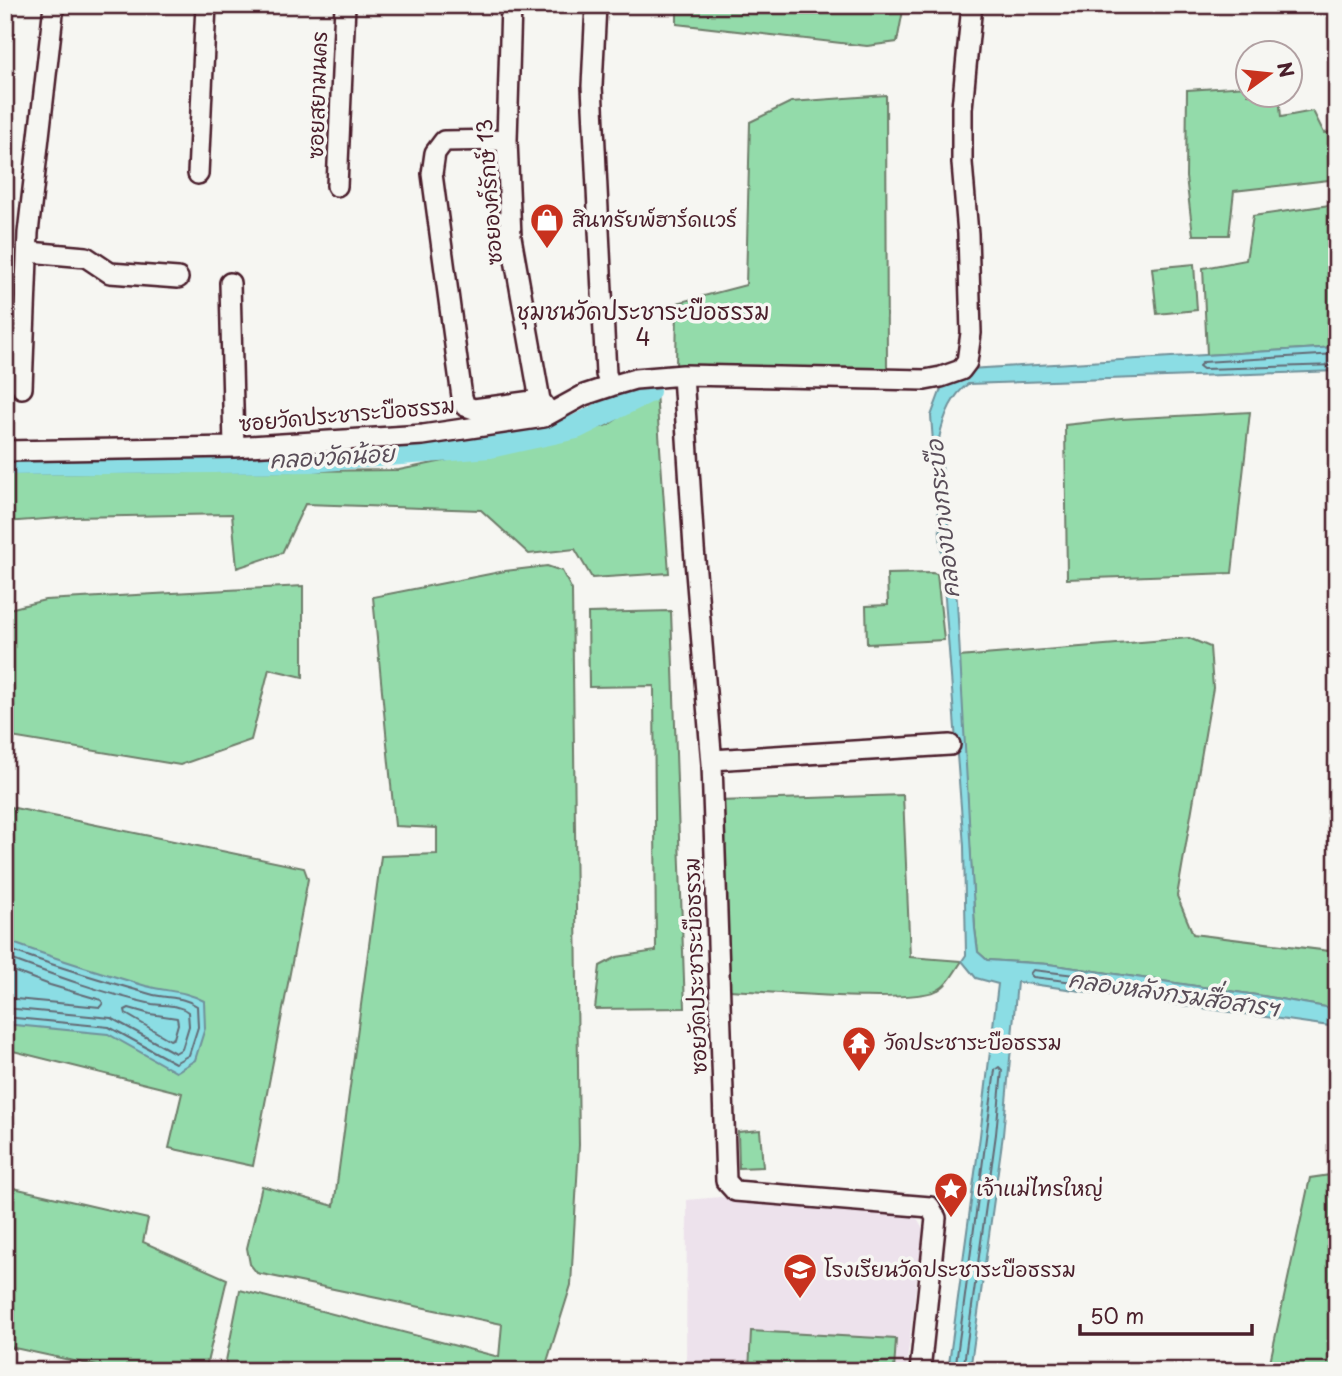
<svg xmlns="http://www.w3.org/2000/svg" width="1342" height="1376" viewBox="0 0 1342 1376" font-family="'Playpen Sans','Playpen Sans Thai',sans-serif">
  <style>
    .built { fill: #ede2ec }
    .green { fill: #93dbaa; stroke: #6e7d6a; stroke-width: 2 }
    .water { fill: #8bdde4; stroke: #71919a; stroke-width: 2 }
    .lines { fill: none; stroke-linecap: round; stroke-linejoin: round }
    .shore { stroke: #646b75; stroke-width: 2 }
    .canal { stroke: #8bdde4; stroke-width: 24 }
    .minor-casing { stroke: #4a1f2b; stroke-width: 24 }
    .minor { stroke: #f6f6f2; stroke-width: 19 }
    .labels { text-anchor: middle; stroke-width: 7; stroke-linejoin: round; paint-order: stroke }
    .street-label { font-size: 21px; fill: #4a1f2b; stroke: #f6f6f2 }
    .poi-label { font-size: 21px; fill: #4a1f2b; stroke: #f6f6f2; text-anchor: start }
    .neighbourhood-label { font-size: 23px; fill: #4a1f2b; stroke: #f6f6f2 }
    .water-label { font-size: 23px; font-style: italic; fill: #5a4e59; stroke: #f6f6f2 }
  </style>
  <rect width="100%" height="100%" fill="#f6f6f2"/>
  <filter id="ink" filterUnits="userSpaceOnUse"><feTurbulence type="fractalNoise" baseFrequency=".0143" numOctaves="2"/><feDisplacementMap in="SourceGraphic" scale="14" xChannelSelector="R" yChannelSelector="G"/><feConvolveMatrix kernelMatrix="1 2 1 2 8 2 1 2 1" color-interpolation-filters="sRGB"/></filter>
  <g filter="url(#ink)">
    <path class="built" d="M 720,1197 L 914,1213 L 923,1228 L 906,1371 L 686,1371 L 687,1200 Z"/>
    <path class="green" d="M 677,5 L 904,5 L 897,42 L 867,46 L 677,24 Z
      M 1247,86 L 1248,94 L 1279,95 L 1281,117 L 1313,111 L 1324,133 L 1337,131 L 1337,179 L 1234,191 L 1229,235 L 1193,235 L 1186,177 L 1187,90 Z
      M 886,95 L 887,368 L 676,366 L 677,303 L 746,285 L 750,122 L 791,102 Z
      M 1337,204 L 1337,347 L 1207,355 L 1203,268 L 1246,260 L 1253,216 Z
      M 1194,264 L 1197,310 L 1157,314 L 1152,268 Z
      M 656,392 L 669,573 L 592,578 L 575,549 L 529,554 L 481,510 L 305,504 L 282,553 L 237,568 L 232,514 L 73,517 L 5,522 L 5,474 L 399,470 L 563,437 L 608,425 Z
      M 1250,412 L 1232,573 L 1067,579 L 1065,425 L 1121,419 Z
      M 547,566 L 562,571 L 572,590 L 579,1145 L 571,1285 L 544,1371 L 224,1371 L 240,1290 L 499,1357 L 502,1324 L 257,1273 L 250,1264 L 247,1248 L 262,1186 L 334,1206 L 381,856 L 437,854 L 437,828 L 395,826 L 373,597 L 505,571 Z
      M 932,573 L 937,574 L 944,640 L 867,644 L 866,606 L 888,605 L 887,574 Z
      M 303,586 L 303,677 L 269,669 L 251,740 L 180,765 L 5,736 L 5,610 L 45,600 Z
      M 671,611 L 685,1008 L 595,1009 L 600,966 L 617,957 L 656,951 L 654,686 L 589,687 L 588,613 Z
      M 1189,638 L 1210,647 L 1213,688 L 1177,896 L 1193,934 L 1337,952 L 1337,1009 L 1263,996 L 1048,964 L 987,960 L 978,952 L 975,929 L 959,657 Z
      M 903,795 L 910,957 L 962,961 C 955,971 948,985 938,990 C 911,1005 766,991 727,990 L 719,801 Z
      M 5,806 L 304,868 L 308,879 L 253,1166 L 169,1148 L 182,1093 L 5,1049 Z
      M 760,1130 L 763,1167 L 739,1168 L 738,1132 Z
      M 1337,1174 L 1337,1371 L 1268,1371 L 1310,1178 Z
      M 5,1186 L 148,1219 L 143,1242 L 227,1279 L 205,1371 L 120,1371 L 5,1346 Z
      M 751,1331 L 896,1339 L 894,1371 L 749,1371 Z"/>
    <path class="water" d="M 1337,347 L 1337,371 L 968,384 C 950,397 943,419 939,439 L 957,601 L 975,929 L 978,952 L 987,960 L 1048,964 L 1263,996 L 1337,1009 L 1337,1027 L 1017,982 L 1003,1135 L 970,1371 L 948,1371 L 980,1136 L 998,984 L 976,978 L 962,961 L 966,955 L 964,846 L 931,416 L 944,381 L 969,369 Z
      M 5,940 C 52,958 99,972 146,986 C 168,992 183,990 204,1001 L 205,1028 L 195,1060 L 176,1072 L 108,1034 L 5,1024 Z"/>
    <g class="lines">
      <path class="shore" d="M 1337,354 L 1203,362 L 1199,366 L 1203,369 L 1337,365
        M 5,948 C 53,966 101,980 150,994 C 167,999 183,996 197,1006 L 198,1027 L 189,1055 L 175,1063 L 109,1027 L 5,1017
        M 5,957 C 53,975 102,993 152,1004 C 164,1006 178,1004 188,1012 L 189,1026 L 182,1049 L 175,1053 L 111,1018 L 5,1008
        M 5,968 L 50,985 L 101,1000 L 103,1003 L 100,1007 L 5,998
        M 1033,970 L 1083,976 L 1085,980 L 1082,983 L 1033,977 L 1030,974 Z
        M 129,1008 L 150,1014 L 177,1018 L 178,1024 L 174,1038 L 170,1040 L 126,1014 L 125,1010 Z
        M 955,1371 L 995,1070 L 999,1067 L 1002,1070 L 996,1134 L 963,1371"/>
      <path class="canal" d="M 5,463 L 312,460 L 490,446 L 576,427 L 648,391"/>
      <g class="minor-casing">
        <path id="minor" d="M 511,5 L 507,140 L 511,237 L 540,400 L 550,413
          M 596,5 L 592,86 L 606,374 L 611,386
          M 507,140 L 444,141 L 435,153 L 432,174 L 462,397 L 465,406 L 474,409 L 540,400
          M 198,174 L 206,5
          M 337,186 L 345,5
          M 29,252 L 86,257 L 110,273 L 178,278
          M 230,283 L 234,447
          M 683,375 L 694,548 L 712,764 L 726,1181 L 735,1191 L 930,1207 L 936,1218 L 920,1371
          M 22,388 L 28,233 L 54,5
          M 5,451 L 234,447 L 423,435 L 544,417 L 584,395 L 611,386 L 635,379 L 683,375 L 925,380 L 941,377 L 961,370 L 967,362 L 971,333 L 968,234 L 962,163 L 962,108 L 972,5
          M 712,760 L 950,745"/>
      </g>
      <use href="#minor" class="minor"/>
    </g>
  </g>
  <defs>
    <g id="shop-pin" transform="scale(1.75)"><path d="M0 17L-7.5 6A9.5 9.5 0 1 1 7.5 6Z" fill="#c8321e" stroke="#f6f6f2"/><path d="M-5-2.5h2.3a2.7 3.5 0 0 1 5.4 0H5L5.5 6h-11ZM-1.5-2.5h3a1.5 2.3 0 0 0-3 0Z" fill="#fff"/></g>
    <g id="temple-pin" transform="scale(1.75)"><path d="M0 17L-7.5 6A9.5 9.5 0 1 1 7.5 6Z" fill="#c8321e" stroke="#f6f6f2"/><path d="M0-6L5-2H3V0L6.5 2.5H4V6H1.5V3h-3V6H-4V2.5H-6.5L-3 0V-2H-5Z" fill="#fff"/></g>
    <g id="sight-pin" transform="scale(1.75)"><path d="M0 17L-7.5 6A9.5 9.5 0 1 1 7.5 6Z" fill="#c8321e" stroke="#f6f6f2"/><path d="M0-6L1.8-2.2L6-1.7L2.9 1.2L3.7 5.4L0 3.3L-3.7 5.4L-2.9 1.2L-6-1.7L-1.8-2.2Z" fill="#fff"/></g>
    <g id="school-pin" transform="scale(1.75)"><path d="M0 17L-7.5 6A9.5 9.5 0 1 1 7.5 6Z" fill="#c8321e" stroke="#f6f6f2"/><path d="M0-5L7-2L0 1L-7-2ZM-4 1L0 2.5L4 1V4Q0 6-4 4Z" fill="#fff"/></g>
  </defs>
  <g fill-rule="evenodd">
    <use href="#shop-pin" x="547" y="220"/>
    <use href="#temple-pin" x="859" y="1043"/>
    <use href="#sight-pin" x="951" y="1189"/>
    <use href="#school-pin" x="800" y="1270"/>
  </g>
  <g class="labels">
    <g class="street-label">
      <text transform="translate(318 95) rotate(-88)" y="7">ซอยสยามนคร</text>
      <text transform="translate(490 192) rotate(-94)" y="7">ซอยองค์รักษ์ 13</text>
      <text transform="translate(347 415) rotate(-5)" y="7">ซอยวัดประชาระบือธรรม</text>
      <text transform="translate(696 966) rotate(-92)" y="7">ซอยวัดประชาระบือธรรม</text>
    </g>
    <g class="poi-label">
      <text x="572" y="227">สินทรัยพ์ฮาร์ดแวร์</text>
      <text x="884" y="1050">วัดประชาระบือธรรม</text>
      <text x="976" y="1196">เจ้าแม่ไทรใหญ่</text>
      <text x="824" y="1277">โรงเรียนวัดประชาระบือธรรม</text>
    </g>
    <g class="neighbourhood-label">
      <text x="643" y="320">ชุมชนวัดประชาระบือธรรม<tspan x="643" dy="26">4</tspan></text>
    </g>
    <g class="water-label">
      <text transform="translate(332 457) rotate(-3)" y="8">คลองวัดน้อย</text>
      <text transform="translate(943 519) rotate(-96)" y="8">คลองบางกระบือ</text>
      <text transform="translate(1174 994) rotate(8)" y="8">คลองหลังกรมสื่อสารฯ</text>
    </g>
  </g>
  <rect width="1342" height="1376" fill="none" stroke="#f6f6f2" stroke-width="28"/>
  <rect x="14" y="14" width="1314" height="1348" fill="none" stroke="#4a1f2b" stroke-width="2.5" filter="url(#ink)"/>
  <g transform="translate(1269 74) rotate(75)"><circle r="33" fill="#f6f6f2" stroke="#b1a0a2" stroke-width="2"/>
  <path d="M0-5L12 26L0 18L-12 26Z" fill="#c8321e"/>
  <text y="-10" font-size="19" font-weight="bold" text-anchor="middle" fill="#4a1f2b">N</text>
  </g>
  <path d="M1080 1324v10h172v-10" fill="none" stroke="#4a1f2b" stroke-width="3.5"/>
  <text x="1090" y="1324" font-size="21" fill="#4a1f2b" stroke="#f6f6f2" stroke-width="5" paint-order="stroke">50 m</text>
</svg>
